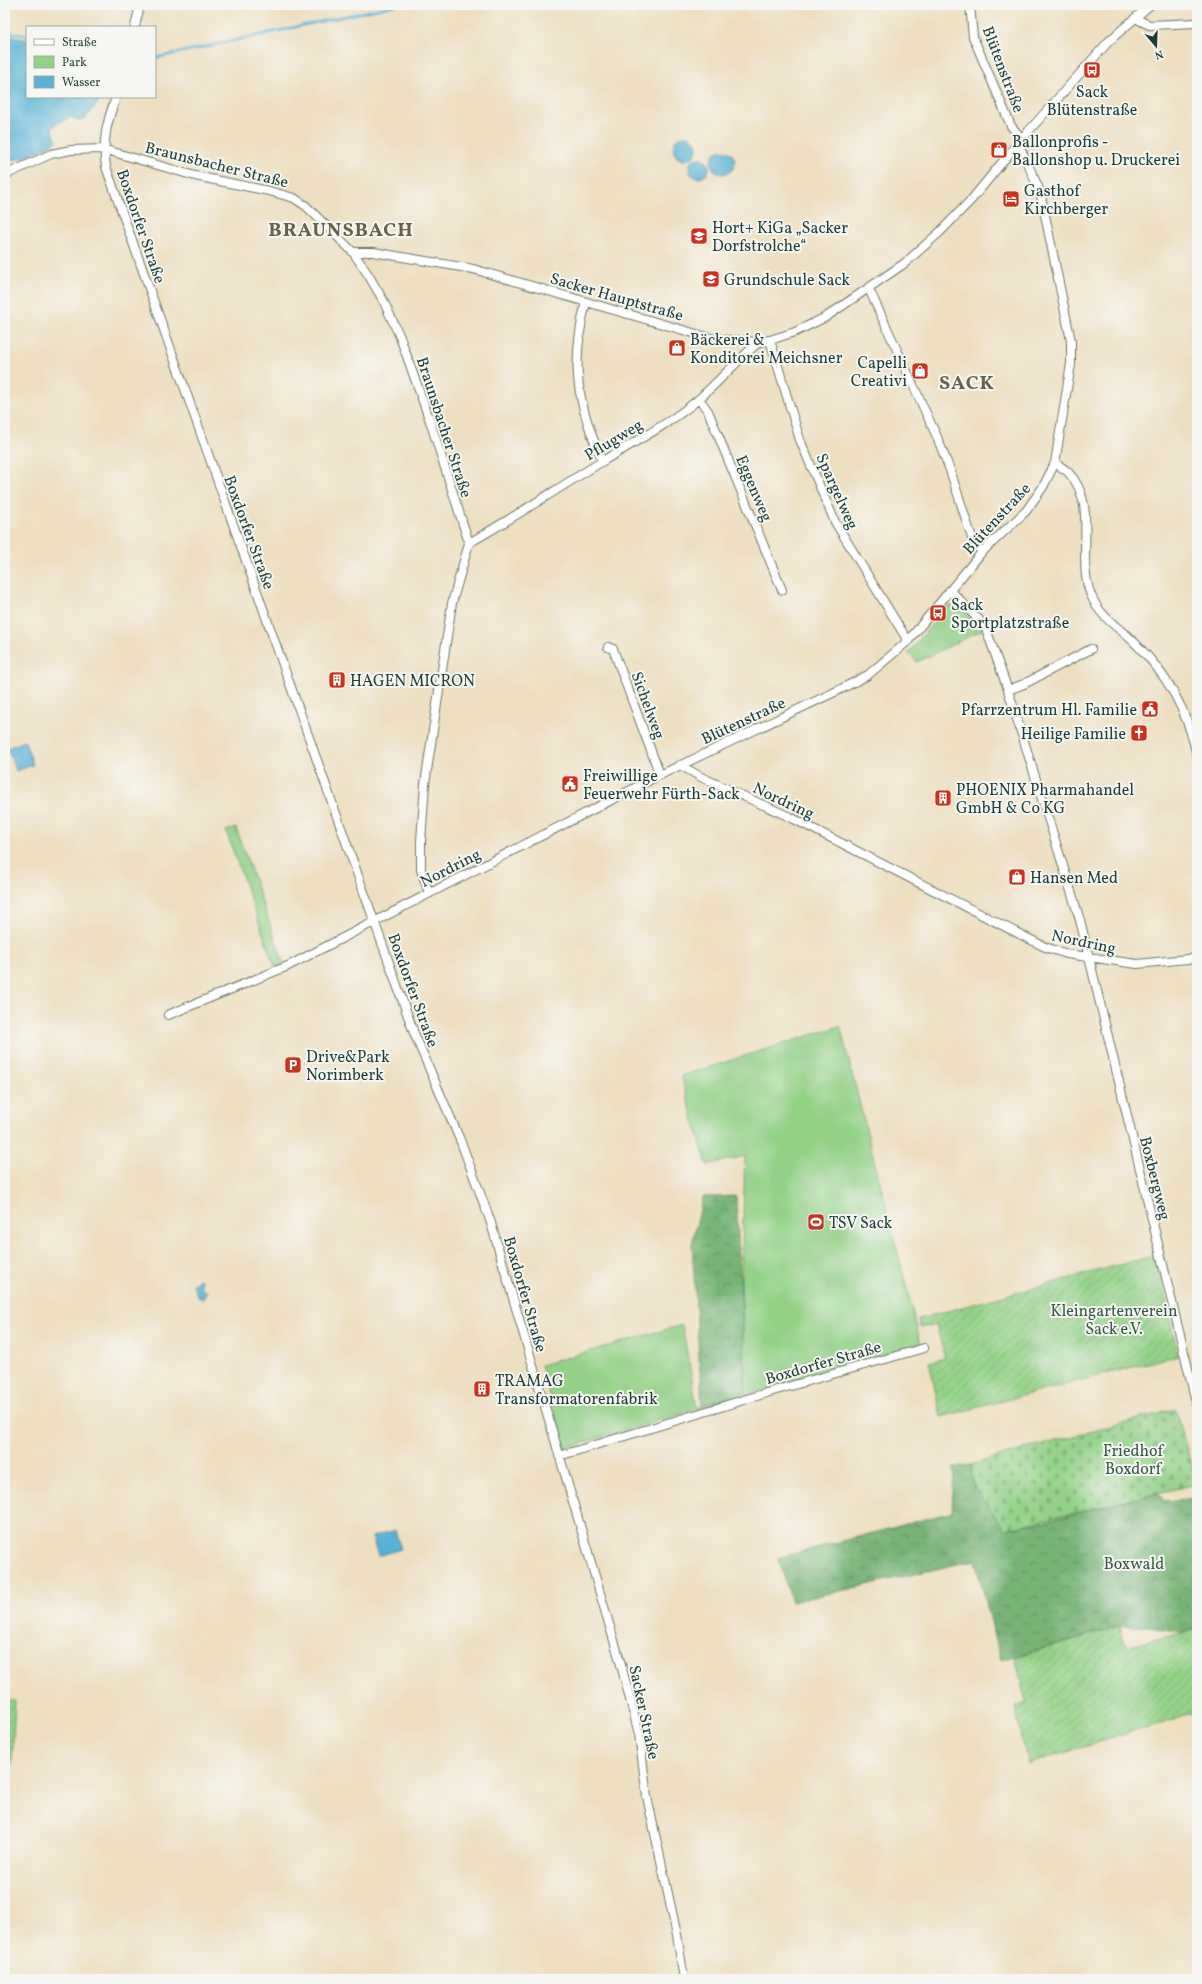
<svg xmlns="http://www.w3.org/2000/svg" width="1202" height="1984" viewBox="0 0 1202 1984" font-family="Vollkorn,serif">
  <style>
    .green { fill: #93d187; stroke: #59875e }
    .forest { fill: url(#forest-crowns); stroke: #4a7854 }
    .cemetery { fill: url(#cemetery-stones); stroke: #59875e }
    .garden { fill: url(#garden-furrows); stroke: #59875e }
    .water { fill: #59b2d6; stroke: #3c7885 }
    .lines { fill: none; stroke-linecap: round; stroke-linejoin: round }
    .stream { stroke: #59b2d6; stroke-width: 2.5 }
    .minor-casing { stroke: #677665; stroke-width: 10 }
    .minor { stroke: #fff; stroke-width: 8 }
    .labels { text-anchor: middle; stroke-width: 4; stroke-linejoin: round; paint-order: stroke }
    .street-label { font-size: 16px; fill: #1f3d34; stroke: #f6f6f2 }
    .poi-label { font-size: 16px; fill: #1f3d34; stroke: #f6f6f2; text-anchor: start }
    .park-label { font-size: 16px; fill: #365b45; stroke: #f6f6f2 }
    .district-label { font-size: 20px; font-weight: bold; letter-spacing: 1px; fill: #666448; stroke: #f6f6f2 }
  </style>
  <defs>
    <pattern id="forest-crowns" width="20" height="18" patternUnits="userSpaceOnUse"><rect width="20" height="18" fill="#76b374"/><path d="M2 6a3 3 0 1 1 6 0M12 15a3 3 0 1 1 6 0" fill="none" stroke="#609360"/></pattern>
    <pattern id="cemetery-stones" width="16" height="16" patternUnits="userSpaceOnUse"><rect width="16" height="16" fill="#93d187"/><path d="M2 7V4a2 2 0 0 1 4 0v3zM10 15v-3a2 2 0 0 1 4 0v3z" fill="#7eb475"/></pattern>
    <pattern id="garden-furrows" width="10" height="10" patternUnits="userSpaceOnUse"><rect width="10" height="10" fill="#93d187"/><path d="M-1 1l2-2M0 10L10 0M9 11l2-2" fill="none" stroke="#7eb475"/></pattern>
  </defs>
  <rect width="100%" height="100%" fill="#f6f6f2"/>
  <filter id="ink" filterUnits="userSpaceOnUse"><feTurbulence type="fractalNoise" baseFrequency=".025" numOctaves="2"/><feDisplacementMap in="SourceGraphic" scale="8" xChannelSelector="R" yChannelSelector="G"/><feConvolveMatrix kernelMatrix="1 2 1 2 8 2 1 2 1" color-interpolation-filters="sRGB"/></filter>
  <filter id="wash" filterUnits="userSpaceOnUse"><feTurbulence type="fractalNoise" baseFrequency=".012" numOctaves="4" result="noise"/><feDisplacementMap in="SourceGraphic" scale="16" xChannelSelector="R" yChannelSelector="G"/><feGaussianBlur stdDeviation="0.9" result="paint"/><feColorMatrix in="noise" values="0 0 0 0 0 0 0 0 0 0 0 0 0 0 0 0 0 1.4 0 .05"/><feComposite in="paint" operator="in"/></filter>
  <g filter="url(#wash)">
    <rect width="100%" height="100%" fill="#eedfc0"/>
    <path class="green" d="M 953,606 L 963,609 L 982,630 L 917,662 L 908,653 L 947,607 Z
      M 236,828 L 284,964 L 275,967 L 226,831 Z
      M 840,1026 L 921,1344 L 565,1448 L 541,1365 L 682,1325 L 697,1407 L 746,1394 L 741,1279 L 745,1156 L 707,1165 L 681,1076 Z
      M 5,1971 L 33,1972 L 33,1979 L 5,1979 Z"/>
    <path class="forest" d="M 736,1196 L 746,1394 L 702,1405 L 692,1244 L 703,1197 Z
      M 971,1465 L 974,1487 L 1006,1529 L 1046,1521 L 1158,1493 L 1164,1501 L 1197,1498 L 1197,1628 L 1182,1632 L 1149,1627 L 1120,1626 L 1001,1660 L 975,1560 L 792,1602 L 778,1558 L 952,1512 L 954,1467 Z"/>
    <path class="cemetery" d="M 1176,1409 L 1196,1484 L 1005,1529 L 974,1487 L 971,1465 L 1025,1449 Z"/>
    <path class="garden" d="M 1156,1255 L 1178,1355 L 941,1417 L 929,1362 L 945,1358 L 936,1324 L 920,1328 L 918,1319 Z
      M 1120,1626 L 1126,1647 L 1197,1629 L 1197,1712 L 1028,1764 L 1015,1707 L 1026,1703 L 1015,1657 Z
      M 5,1700 L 15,1701 L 9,1820 L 5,1820 Z"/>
    <path class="water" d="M 5,34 L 27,40 L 27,97 L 102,97 L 86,118 L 79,121 L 72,117 L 57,123 L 52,129 L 57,141 C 41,150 24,161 5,160 Z
      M673 148a12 12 0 1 1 24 0a12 12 0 1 1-24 0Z
      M711 162a12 12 0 1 1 24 0a12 12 0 1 1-24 0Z
      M689 168a10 10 0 1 1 20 0a10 10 0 1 1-20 0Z
      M 25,741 L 33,765 L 16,771 L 7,748 Z
      M 199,1279 L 201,1280 L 201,1288 L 207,1292 L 203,1299 L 198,1297 L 193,1285 Z
      M 395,1530 L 401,1549 L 378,1556 L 372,1537 Z"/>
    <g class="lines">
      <path class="stream" d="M 5,31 L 27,36
        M 155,58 L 396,5"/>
    </g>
  </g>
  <g filter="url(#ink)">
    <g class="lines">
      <g class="minor-casing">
        <path id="minor" d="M 970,5 L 973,37 L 1011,126 L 1022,139
          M 1135,18 L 1149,25 L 1197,23
          M 135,27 L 140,5
          M 116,97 C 107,122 102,140 106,167 L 414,1033 L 461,1142 L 490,1220 L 620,1661 L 639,1734 L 647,1797 L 677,1935 L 684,1979
          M 5,175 L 51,154 L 71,150 L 103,149 L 195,176 L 269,191 L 294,198 L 306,206 L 353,252 L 369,276 L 383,300 L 400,337 L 431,424 L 469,543 L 452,603 L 425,784 L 421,841 L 421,870 L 429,893
          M 353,252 L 373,252 L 473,269 L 714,339 L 759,342 L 770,340 L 795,332 L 826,317 L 905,263 L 940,232 L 972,199 L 1018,143 L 1109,41 L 1150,5
          M 869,289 L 937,437 L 950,470 L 973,541 L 982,552
          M 586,302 C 570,366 577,402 602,461
          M 770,340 L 800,440 L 835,522 L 908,641
          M 699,399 L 708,411 L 782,590
          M 1055,463 C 1059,466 1065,469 1068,472 C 1100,505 1075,557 1091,595 C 1100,618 1119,627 1135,643 C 1168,675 1188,712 1197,756
          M 469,543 C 515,517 558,488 603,461 C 636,441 671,423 700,398 C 720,380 738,360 759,342
          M 950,590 L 985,626 L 1008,690 L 1080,920 L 1197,1406
          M 608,647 L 613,649 L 660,775
          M 1008,690 L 1024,684 L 1091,649
          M 680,765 L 701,777 L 792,818 L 1045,947 L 1067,954 L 1137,964 L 1197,958
          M 168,1015 L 288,966 L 660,775 L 839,690 L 868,675 L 908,641 L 982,552 L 1026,511 L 1043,487 L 1055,463 L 1071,364 L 1071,341 L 1040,191 L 1018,143
          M 559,1456 L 773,1391 L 924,1348"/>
      </g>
      <use href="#minor" class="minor"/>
    </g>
  </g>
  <defs>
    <g id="bus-square" transform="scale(0.9)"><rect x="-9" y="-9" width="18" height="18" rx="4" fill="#c8321e" stroke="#f6f6f2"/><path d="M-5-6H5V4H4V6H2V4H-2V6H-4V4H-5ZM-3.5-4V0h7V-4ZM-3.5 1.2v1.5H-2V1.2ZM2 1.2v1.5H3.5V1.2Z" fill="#fff"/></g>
    <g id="shop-square" transform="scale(0.9)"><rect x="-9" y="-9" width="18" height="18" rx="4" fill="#c8321e" stroke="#f6f6f2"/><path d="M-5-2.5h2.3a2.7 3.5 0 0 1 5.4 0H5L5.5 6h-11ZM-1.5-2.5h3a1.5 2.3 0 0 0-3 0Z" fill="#fff"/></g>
    <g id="hotel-square" transform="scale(0.9)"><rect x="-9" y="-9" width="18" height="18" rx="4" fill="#c8321e" stroke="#f6f6f2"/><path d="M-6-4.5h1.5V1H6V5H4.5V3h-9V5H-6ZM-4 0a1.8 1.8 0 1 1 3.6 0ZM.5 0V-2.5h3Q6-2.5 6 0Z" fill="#fff"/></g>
    <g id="school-square" transform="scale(0.9)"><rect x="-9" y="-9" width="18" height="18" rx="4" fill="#c8321e" stroke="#f6f6f2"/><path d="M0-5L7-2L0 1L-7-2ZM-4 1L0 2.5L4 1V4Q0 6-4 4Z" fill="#fff"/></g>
    <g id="building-square" transform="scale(0.9)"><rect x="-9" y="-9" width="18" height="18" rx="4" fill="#c8321e" stroke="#f6f6f2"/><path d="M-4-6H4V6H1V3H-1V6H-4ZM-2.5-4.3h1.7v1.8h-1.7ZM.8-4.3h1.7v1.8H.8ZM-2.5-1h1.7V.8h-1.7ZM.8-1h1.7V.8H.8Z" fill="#fff"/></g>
    <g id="civic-square" transform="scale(0.9)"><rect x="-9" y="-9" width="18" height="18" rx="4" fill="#c8321e" stroke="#f6f6f2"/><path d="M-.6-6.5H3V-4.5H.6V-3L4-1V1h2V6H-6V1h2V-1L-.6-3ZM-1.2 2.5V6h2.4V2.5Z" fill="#fff"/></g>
    <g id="church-square" transform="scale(0.9)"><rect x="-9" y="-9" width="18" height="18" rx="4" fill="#c8321e" stroke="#f6f6f2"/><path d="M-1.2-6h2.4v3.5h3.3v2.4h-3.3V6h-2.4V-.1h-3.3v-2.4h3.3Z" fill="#fff"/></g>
    <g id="parking-square" transform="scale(0.9)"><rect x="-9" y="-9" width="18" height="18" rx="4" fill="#c8321e" stroke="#f6f6f2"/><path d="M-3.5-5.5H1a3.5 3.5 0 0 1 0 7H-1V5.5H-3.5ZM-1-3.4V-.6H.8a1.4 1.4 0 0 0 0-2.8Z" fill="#fff"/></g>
    <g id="stadium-square" transform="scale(0.9)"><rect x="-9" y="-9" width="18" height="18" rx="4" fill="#c8321e" stroke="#f6f6f2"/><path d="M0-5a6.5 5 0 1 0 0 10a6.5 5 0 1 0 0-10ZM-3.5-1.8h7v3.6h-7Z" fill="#fff"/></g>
  </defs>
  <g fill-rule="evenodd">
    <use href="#bus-square" x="1092" y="70"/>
    <use href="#shop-square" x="999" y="150"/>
    <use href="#hotel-square" x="1011" y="199"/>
    <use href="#school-square" x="699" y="236"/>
    <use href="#school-square" x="711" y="279"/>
    <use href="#shop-square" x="677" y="348"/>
    <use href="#shop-square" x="920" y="371"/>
    <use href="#bus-square" x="938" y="613"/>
    <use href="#building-square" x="337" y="680"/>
    <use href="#civic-square" x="1150" y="709"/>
    <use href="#church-square" x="1139" y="733"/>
    <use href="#civic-square" x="570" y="784"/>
    <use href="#building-square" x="943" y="798"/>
    <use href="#shop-square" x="1017" y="877"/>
    <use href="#parking-square" x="293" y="1065"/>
    <use href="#stadium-square" x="816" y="1222"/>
    <use href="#building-square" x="482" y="1389"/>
  </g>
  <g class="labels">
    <g class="street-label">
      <text transform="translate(1004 69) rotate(69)" y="6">Blütenstraße</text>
      <text transform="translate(217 164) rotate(14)" y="6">Braunsbacher Straße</text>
      <text transform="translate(142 226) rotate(71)" y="6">Boxdorfer Straße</text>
      <text transform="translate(617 296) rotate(16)" y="6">Sacker Hauptstraße</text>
      <text transform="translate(445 427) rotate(72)" y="6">Braunsbacher Straße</text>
      <text transform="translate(613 439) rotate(-31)" y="6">Pflugweg</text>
      <text transform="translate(755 488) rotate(67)" y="6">Eggenweg</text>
      <text transform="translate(838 491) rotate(66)" y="6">Spargelweg</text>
      <text transform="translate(996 518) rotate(-47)" y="6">Blütenstraße</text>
      <text transform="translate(250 532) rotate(70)" y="6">Boxdorfer Straße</text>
      <text transform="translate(649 705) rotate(70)" y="6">Sichelweg</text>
      <text transform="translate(743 720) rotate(-25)" y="6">Blütenstraße</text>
      <text transform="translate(784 800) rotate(25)" y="6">Nordring</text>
      <text transform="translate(450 867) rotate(-27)" y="6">Nordring</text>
      <text transform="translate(1084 941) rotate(12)" y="6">Nordring</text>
      <text transform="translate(414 990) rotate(70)" y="6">Boxdorfer Straße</text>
      <text transform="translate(1156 1178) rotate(76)" y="6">Boxbergweg</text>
      <text transform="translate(526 1294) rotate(74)" y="6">Boxdorfer Straße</text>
      <text transform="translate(823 1362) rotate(-16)" y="6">Boxdorfer Straße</text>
      <text transform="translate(645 1712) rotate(78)" y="6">Sacker Straße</text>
    </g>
    <g class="poi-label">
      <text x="1092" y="97" text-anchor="middle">Sack<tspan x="1092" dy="18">Blütenstraße</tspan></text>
      <text x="1012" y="147">Ballonprofis -<tspan x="1012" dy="18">Ballonshop u. Druckerei</tspan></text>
      <text x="1024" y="196">Gasthof<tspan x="1024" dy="18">Kirchberger</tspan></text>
      <text x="712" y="233">Hort+ KiGa „Sacker<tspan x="712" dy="18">Dorfstrolche“</tspan></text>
      <text x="724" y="285">Grundschule Sack</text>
      <text x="690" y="345">Bäckerei &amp;<tspan x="690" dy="18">Konditorei Meichsner</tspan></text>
      <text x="907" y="368" text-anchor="end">Capelli<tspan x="907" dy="18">Creativi</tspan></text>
      <text x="951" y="610">Sack<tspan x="951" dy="18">Sportplatzstraße</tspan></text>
      <text x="350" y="686">HAGEN MICRON</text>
      <text x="1137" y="715" text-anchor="end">Pfarrzentrum Hl. Familie</text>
      <text x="1126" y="739" text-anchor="end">Heilige Familie</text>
      <text x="583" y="781">Freiwillige<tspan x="583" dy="18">Feuerwehr Fürth-Sack</tspan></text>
      <text x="956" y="795">PHOENIX Pharmahandel<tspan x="956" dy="18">GmbH &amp; Co KG</tspan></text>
      <text x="1030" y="883">Hansen Med</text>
      <text x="306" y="1062">Drive&amp;Park<tspan x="306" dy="18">Norimberk</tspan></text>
      <text x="829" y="1228">TSV Sack</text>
      <text x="495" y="1386">TRAMAG<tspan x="495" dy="18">Transformatorenfabrik</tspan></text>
    </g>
    <g class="park-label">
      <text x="1114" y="1316">Kleingartenverein<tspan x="1114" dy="18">Sack e.V.</tspan></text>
      <text x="1133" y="1456">Friedhof<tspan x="1133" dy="18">Boxdorf</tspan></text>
      <text x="1134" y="1569">Boxwald</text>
    </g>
    <g class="district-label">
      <text x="341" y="236">BRAUNSBACH</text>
      <text x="967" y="389">SACK</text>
    </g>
  </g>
  <rect width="1202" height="1984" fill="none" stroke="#f6f6f2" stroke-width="20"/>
  <rect x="26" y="26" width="130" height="72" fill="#f6f6f2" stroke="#a0aca6"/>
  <rect x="34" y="39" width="20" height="6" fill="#ffffff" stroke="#a0aca6"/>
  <text x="62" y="46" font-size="12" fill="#1f3d34">Straße</text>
  <rect x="34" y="56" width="20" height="12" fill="#93d187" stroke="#a0aca6"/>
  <text x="62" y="66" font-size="12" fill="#1f3d34">Park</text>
  <rect x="34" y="76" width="20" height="12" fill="#59b2d6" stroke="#a0aca6"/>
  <text x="62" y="86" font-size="12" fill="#1f3d34">Wasser</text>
  <g transform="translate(1156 46) rotate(161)" stroke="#f6f6f2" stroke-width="3" paint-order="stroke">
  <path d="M0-3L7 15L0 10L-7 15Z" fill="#1f3d34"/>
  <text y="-6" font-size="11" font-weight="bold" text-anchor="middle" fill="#1f3d34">N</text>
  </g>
</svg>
